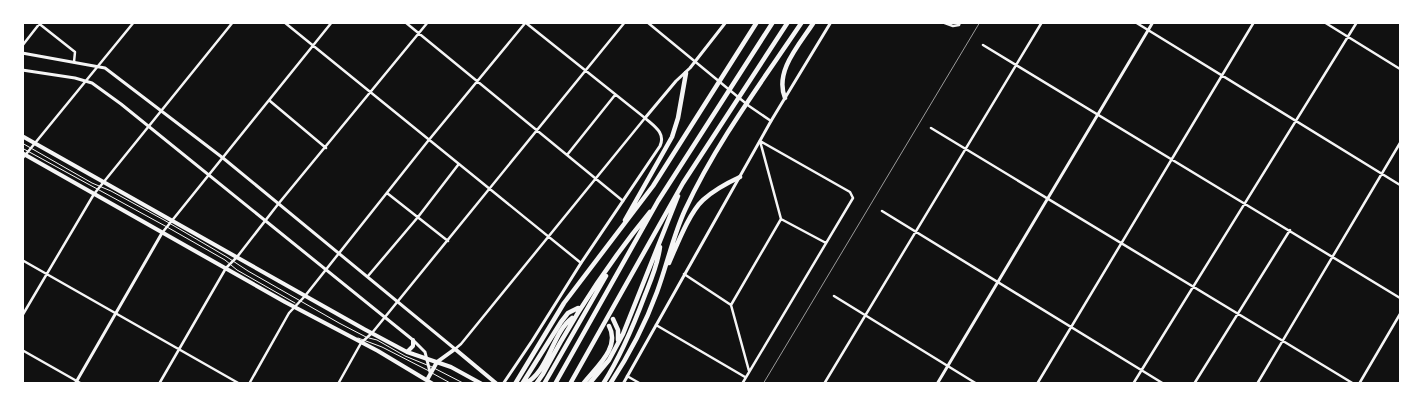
<svg xmlns="http://www.w3.org/2000/svg" width="1423" height="406" viewBox="0 0 1423 406" font-family="'Source Serif 4',serif">
  <style>
    .lines { fill: none; stroke-linecap: round; stroke-linejoin: round }
    .service { stroke: #f5f5f5; stroke-width: 1 }
    .minor { stroke: #f5f5f5; stroke-width: 2.5 }
    .tertiary { stroke: #f5f5f5; stroke-width: 3 }
    .secondary { stroke: #f5f5f5; stroke-width: 4 }
    .motorway { stroke: #f5f5f5; stroke-width: 4.5 }
    .rail { stroke: #9a9a9a; stroke-width: 1 }
  </style>
  <rect width="100%" height="100%" fill="#111"/>
  <g class="lines">
    <path class="service" d="M 22,143 L 92,183 L 111,191 L 164,220 L 227,257 L 248,271 L 339,323 L 366,337
      M 22,148 L 167,227 L 225,260 L 237,270 L 295,303
      M 358,338 L 382,347 L 429,371
      M 369,338 L 377,340 L 405,356 L 427,365
      M 430,366 L 465,384
      M 432,373 L 452,384"/>
    <path class="minor" d="M 37,22 L 75,52 L 74,62
      M 284,22 L 581,263
      M 405,22 L 623,201
      M 647,22 L 749,106 L 771,121
      M 942,22 L 953,26 L 959,25 L 960,22
      M 1135,22 L 1400,185
      M 1324,22 L 1400,69
      M 983,45 L 1400,298
      M 22,46 L 40,23
      M 270,101 L 326,148
      M 931,128 L 1354,384
      M 567,155 L 615,95
      M 22,159 L 134,22
      M 387,193 L 448,241
      M 882,211 L 1164,384
      M 781,219 L 826,243
      M 162,233 L 332,22
      M 22,260 L 240,384
      M 684,274 L 731,305
      M 368,276 L 418,217 L 458,165
      M 834,296 L 977,384
      M 22,316 L 94,194 L 233,22
      M 656,325 L 745,377
      M 455,349 L 461,344 L 645,118 L 526,23
      M 22,350 L 82,384
      M 749,371 L 731,305 L 781,219 L 760,141
      M 627,376 L 641,384
      M 159,384 L 226,268 L 237,257 L 279,203 L 428,22
      M 249,384 L 289,313 L 305,296 L 428,141 L 526,22
      M 338,384 L 361,343 L 372,333 L 625,22
      M 742,384 L 853,198 L 850,192 L 760,141
      M 824,384 L 1042,22
      M 1037,384 L 1254,22
      M 1133,384 L 1357,22
      M 1194,384 L 1290,230
      M 1257,384 L 1400,143
      M 1359,384 L 1400,314"/>
    <path class="tertiary" d="M 22,53 L 105,68 L 223,158 L 455,349
      M 22,70 L 75,78 L 92,83 L 121,104 L 413,340 L 425,352 L 430,372
      M 75,384 L 162,233
      M 503,384 L 532,341 L 581,263 L 660,146 C 666,133 654,126 645,118 L 676,81 L 690,68 L 726,22
      M 623,384 L 771,121 L 831,22
      M 937,384 L 1153,22"/>
    <path class="secondary" d="M 22,136 L 364,329 L 407,352 L 451,367 L 482,384
      M 22,153 L 285,302 L 378,351 L 433,384
      M 407,352 L 413,346 L 413,340
      M 427,380 L 437,362 L 455,349 L 497,384"/>
    <path class="motorway" d="M 785,98 C 774,71 800,44 814,22
      M 625,220 L 672,137 L 678,118 L 686,73
      M 669,263 C 677,245 689,213 703,200 C 714,190 727,183 740,177
      M 613,319 L 618,330 L 618,340
      M 515,384 L 564,303 L 653,186 L 757,22
      M 522,384 L 561,322 L 568,313 L 578,308
      M 524,384 C 548,374 552,333 572,318
      M 536,384 L 543,374 C 573,317 609,262 650,212
      M 544,384 L 606,276
      M 555,384 L 658,201 L 773,22
      M 570,384 L 683,183 L 788,22
      M 583,384 C 595,368 621,348 609,326
      M 589,384 L 609,360 L 623,334 L 678,196
      M 603,384 C 621,356 633,327 645,295 C 651,280 658,264 660,247
      M 610,384 C 629,355 645,325 657,292 C 667,265 673,236 685,210 C 716,143 761,83 802,22"/>
    <path class="rail" d="M 763,384 L 980,22"/>
  </g>
  <rect width="1423" height="406" fill="none" stroke="#ffffff" stroke-width="48"/>
</svg>
